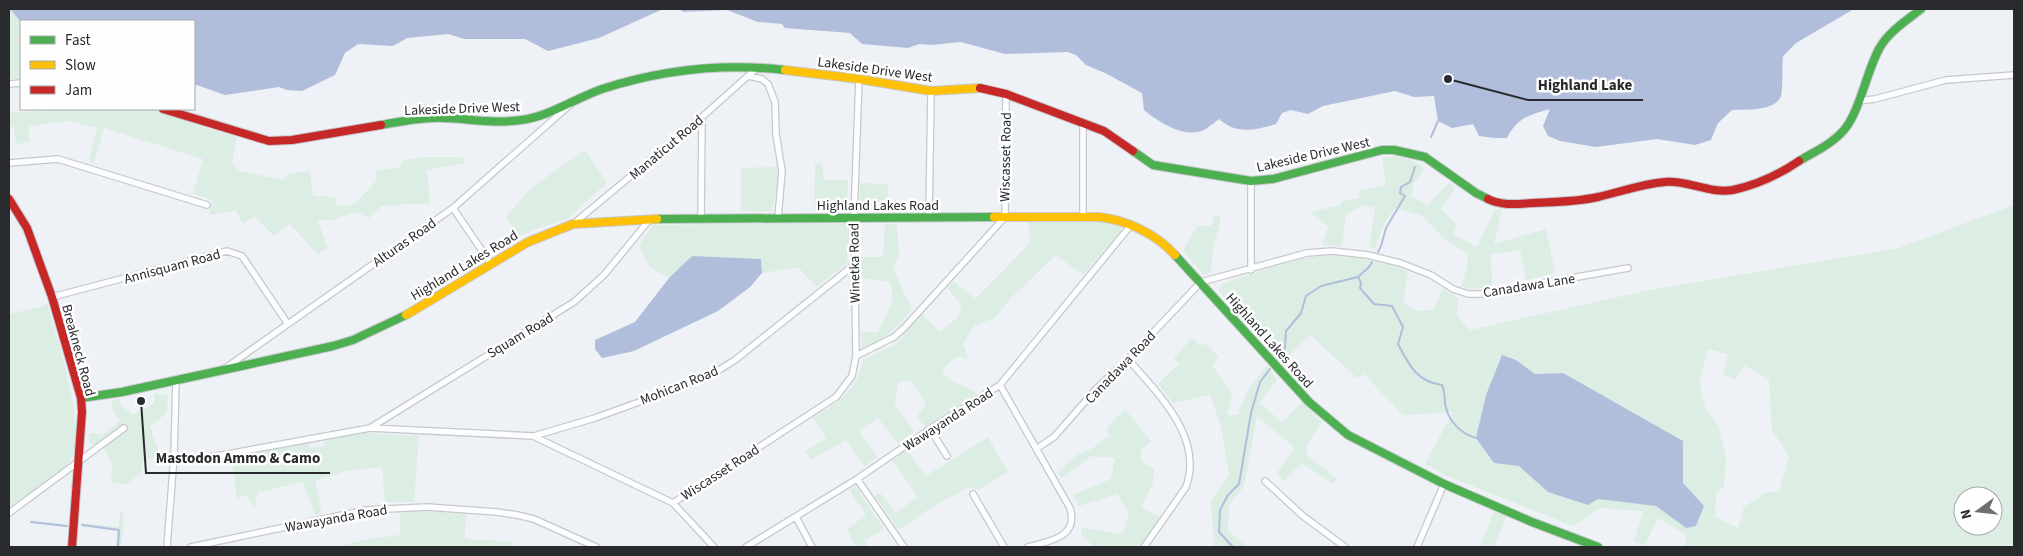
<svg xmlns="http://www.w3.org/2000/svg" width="2023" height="556" viewBox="0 0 2023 556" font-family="'Source Sans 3',sans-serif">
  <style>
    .green { fill: #dcede4; fill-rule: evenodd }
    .water { fill: #b0bedc }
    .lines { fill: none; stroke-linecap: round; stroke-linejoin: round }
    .stream { stroke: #b0bedc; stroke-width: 2 }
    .street-casing { stroke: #c6c8cb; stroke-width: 8 }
    .fast-casing { stroke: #c6c8cb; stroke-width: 10 }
    .slow-casing { stroke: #c6c8cb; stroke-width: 10 }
    .jam-casing { stroke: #c6c8cb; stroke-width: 10 }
    .street { stroke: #fcfdfe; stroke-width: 5.5 }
    .fast { stroke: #4caf50; stroke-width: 8 }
    .slow { stroke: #ffc107; stroke-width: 8 }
    .jam { stroke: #c62828; stroke-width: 8 }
    .labels { text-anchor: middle; stroke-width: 5; stroke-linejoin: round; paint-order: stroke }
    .street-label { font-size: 14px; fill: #282a2d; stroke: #fefefe }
    .leader { fill: none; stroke: #282a2d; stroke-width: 2 }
    .callout-dot { fill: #282a2d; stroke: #fefefe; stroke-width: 2 }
    .callout-label { font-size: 15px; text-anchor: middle; font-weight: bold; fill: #282a2d; stroke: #fefefe; stroke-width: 5; stroke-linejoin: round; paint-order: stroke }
  </style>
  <rect width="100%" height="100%" fill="#eef1f5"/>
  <path class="green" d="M 9,9 L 21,22 L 21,79 L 9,79 Z
    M 61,109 L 152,109 L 205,128 L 237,137 L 232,163 L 240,171 L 283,180 L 289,174 L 310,171 L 313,196 L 335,197 L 337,206 L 355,204 L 376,181 L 376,171 L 400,167 L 403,160 L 425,157 L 463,157 L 464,163 L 427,170 L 430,203 L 381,206 L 369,218 L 357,212 L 331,220 L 317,220 L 328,248 L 318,254 L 290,224 L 274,236 L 255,216 L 243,224 L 236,210 L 209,215 L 213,201 L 193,193 L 203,159 L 104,128 L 94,164 L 89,161 L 97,128 L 69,121 L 29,126 L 29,142 L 16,144 L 14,127 L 9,127 L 9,113 Z
    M 585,150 L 607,183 L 567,219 L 538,228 L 519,236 L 506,217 L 531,188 Z
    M 1394,156 L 1410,160 L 1424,168 L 1413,185 L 1411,196 L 1428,205 L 1449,183 L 1456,187 L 1441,209 L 1457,224 L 1453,234 L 1477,247 L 1495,210 L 1502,209 L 1494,244 L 1546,229 L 1555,273 L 1526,280 L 1520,250 L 1491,254 L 1492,287 L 1468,289 L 1461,286 L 1467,268 L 1468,254 L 1444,239 L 1423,216 L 1395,208 L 1384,224 L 1375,249 L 1369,247 L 1375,208 L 1362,205 L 1346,215 L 1342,246 L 1322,245 L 1328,227 L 1310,212 L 1341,205 L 1342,201 L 1359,198 L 1360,191 L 1386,185 L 1382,158 Z
    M 822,163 L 824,180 L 848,180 L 847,211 L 814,211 L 815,164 Z
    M 777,167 L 778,182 L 772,211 L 741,211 L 741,168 Z
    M 860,183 L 888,184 L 887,210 L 860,211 Z
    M 2014,205 L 2014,547 L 1685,547 L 1687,535 L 1658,518 L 1644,546 L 1634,541 L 1643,511 L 1600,508 L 1573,526 L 1447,476 L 1425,464 L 1453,412 L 1403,415 L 1364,374 L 1357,378 L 1310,335 L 1284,361 L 1219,291 L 1221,284 C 1249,275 1278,264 1306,258 C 1335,252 1381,260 1408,272 L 1403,302 L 1415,311 L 1434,310 L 1442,289 L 1458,298 L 1457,316 L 1470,330 L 1645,291 L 1899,248 ZM 1708,349 L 1728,354 L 1723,374 L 1735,379 L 1745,366 L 1769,379 L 1772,430 L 1789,456 L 1779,492 L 1767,492 L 1744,507 L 1738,528 L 1715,517 L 1716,492 L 1724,487 L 1726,458 L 1718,425 L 1705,407 L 1699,381 ZM 1516,360 L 1535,374 L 1563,373 L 1686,528 L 1656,506 L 1548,492 L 1519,466 ZM 1963,496 L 1993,496 L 1993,526 L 1963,526 Z
    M 1220,215 L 1220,224 L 1213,247 L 1211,272 L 1204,275 L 1183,251 L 1197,226 L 1211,226 L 1214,216 Z
    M 1082,221 L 1099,222 L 1121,226 L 1122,230 L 1083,275 L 1056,255 L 1011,298 L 995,318 L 975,325 L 963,343 L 968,359 L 957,356 L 942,370 C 951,386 963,383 977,394 L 925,427 L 917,417 L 926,403 L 910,380 L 898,383 L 895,406 L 914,431 L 898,444 L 878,418 L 859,431 L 877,457 L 865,467 L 846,440 L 811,460 L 805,451 L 827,438 L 813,418 C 840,401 856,392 863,360 L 895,345 L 922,314 L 939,332 L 957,318 L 962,306 L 947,288 L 954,282 L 975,299 L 1030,243 L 1029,222 Z
    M 850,223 L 847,263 L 816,287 L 798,267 L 762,273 L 761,259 L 692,256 L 669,278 L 650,267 L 639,245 L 653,225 Z
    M 885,224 L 897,224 L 899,256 L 893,268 L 912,310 C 895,330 886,338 862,349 L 861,332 L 878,332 L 893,300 L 891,282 L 860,278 L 859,257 L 883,257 Z
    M 47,303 C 56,337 89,430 70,460 C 62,475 24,496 9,507 L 9,314 L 40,307 Z
    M 1192,338 L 1201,346 L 1206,343 L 1219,357 L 1212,365 L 1232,393 L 1227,415 L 1238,415 L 1247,391 L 1267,366 L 1277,380 L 1259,403 L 1282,422 L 1303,402 L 1322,422 L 1306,446 L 1308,456 L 1337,479 L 1333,484 L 1302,463 L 1283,482 L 1277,473 L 1295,448 L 1257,416 L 1244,486 L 1229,505 L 1228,531 L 1248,547 L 1214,547 L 1211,501 L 1229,475 L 1221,426 L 1210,395 L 1173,403 L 1158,384 L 1179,364 L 1174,358 Z
    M 154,393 L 168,396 L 167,413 L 150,426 L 159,454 L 143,462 L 141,473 L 128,484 L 111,483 L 112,463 L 104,447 L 89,443 L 90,433 L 102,435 L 120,421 L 111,406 L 113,400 L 120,399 L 121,405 L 132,414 L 140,412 L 154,403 Z
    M 1125,409 L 1151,441 L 1141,450 L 1141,461 L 1154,469 L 1153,484 L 1141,507 L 1159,517 L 1152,533 L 1139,547 L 1094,547 L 1081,534 L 1082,528 L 1123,534 L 1129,513 L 1117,494 L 1079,506 L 1072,495 L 1111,479 L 1115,458 L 1091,456 L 1062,478 L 1058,473 L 1075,456 L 1093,448 L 1109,436 L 1107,428 Z
    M 365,433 L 419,436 L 414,502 L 385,502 L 382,467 L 349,470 L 315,480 L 322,513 L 315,515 L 303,482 L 258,492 L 254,508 L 247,495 L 237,498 L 231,457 L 308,442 L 310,448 L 324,446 L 325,439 Z
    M 988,437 L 1008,472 L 978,490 L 969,487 L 929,509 L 899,530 L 875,496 L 880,493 L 896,513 L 918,497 L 892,460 L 907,450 L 926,476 Z
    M 855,486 L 884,529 L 864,540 L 867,547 L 856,547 L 847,529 L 866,515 L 850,491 Z
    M 121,509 L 124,517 L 121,547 L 116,547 L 117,531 L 82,526 L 82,523 L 118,527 Z
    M 400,511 L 466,513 L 465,539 L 512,542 L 510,547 L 336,547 L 370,539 L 400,535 Z
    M 1494,512 L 1507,516 L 1494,547 L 1480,547 Z"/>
  <path class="water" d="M 10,9 L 663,9 L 599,38 L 548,51 L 525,39 L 464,39 L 448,34 L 407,38 L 393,46 L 358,44 L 345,53 L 335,75 L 302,91 L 287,90 L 279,87 L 225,95 L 194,84 L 194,21 L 21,22 Z
    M 679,9 L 1854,9 L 1796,43 L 1783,56 C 1782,65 1783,89 1781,96 C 1774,112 1746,109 1732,110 L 1718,123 L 1711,140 L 1695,145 L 1657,139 L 1596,147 L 1560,141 L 1548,136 L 1543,126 L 1550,109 C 1529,115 1517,118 1507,138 L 1494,138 L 1479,136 L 1473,124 L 1452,128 L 1438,121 L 1434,96 L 1414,97 L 1395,91 L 1323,106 L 1308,114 L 1291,110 L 1282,113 L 1276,124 C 1255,130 1237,135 1219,119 C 1215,122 1210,126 1206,129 C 1186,140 1160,123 1144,110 L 1142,93 L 1105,73 L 1086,65 L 1076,55 L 1068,52 L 1005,54 L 961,42 L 932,45 L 919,44 L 908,48 L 862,44 L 850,33 L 785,28 L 782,24 L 758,22 L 727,10 L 683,12 Z
    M 692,256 L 761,259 L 762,273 L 750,287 L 718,311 L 634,351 L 602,358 L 595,349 L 595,340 L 635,322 L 669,278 Z
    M 1502,355 L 1516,360 L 1535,374 L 1563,373 L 1683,441 L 1683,483 L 1704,506 L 1696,526 L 1686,528 L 1656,506 L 1598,499 L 1588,505 L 1548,492 L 1519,466 L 1494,463 L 1476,438 L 1486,395 Z"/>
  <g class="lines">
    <path class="stream" d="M 1431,137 L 1438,121
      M 1378,252 L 1381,246 L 1386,228 L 1405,196 L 1400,193 L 1401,187 L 1410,182 L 1415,167
      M 1358,277 L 1361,283 L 1360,288 L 1374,304 L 1392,306 L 1403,327 L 1398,344 C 1409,365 1417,382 1442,385 C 1447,396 1443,400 1446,408 C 1450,423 1462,434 1476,438
      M 1278,358 L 1285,348 L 1286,331 L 1301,313 L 1306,296 L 1321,286 L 1358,277 L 1369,267 L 1372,262
      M 31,522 L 67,526
      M 82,525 L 119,530 L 118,547
      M 1233,547 L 1219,532 L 1220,510 L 1228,495 L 1239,484 L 1251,413 L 1260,382 L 1270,369"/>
    <g class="street-casing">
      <path id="street" d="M 749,76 L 762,79 L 768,84 L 775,102 L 776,134 L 782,171 L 778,218
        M 9,84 L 21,83
        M 1858,101 L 1875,99 L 1946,80 L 2014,75
        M 9,163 L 58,159 L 207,205
        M 1251,181 L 1251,270
        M 453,208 L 491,264
        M 1083,216 L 1083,123
        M 929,218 L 931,91
        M 701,219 L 702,117
        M 573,224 L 702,117 L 758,67
        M 52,297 L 227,251 L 242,256 L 288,324
        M 856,356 L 854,218 L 859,79
        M 1128,359 C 1158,394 1204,437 1186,487 L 1144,547
        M 224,369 L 453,208 L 572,103
        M 1000,385 L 1070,508 C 1079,538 1049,541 1028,547
        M 370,428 L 574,302 L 604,275 L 650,219
        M 930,429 L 947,456
        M 534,436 L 595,418 L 697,381 L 714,373 L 735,360 L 854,265
        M 1036,449 L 1054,437 L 1097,388 L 1128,359 L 1201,282 L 1307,253 L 1332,251 L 1368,255 L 1400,263 L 1431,275 L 1453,289 L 1468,294 L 1481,294 L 1628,268
        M 174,456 L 198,458 L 222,455 L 370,428 L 533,436 L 673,503 L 714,547
        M 857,479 L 904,547
        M 1265,481 L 1303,516 L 1345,547
        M 973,494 L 1004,547
        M 673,503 L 836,397 L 852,376 L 856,356 L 894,337 L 905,327 L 1005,217 L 1006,94
        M 9,513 L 124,428
        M 796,517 L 812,547
        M 167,547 L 174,456 L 176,380
        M 191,547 L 366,510 L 427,507 L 497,512 L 517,515 L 534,519 L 596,547
        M 746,547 L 857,479 L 930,429 L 1000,385 L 1131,225
        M 1417,547 L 1444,484"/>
    </g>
    <g class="fast-casing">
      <path id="fast" d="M 381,125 C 403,121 424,117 445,118 C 471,119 496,124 521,120 C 548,117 576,98 602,89 C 661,70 724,63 785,70
        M 1133,151 L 1153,165 L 1251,181 L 1273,179 L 1382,150 L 1394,150 L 1425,157 L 1476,193 L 1488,199
        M 1799,161 C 1814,152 1832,144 1844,130 C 1860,111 1866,73 1879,49 C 1888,32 1906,21 1921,9
        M 657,219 L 994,217
        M 1175,255 L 1309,402 L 1348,435 L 1444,484 L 1532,522 L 1598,547
        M 81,398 L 122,392 L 333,346 L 353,340 L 406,315"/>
    </g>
    <g class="slow-casing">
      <path id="slow" d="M 785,70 L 859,79 L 931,91 L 980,88
        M 994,217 L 1099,217 C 1127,220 1156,234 1175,255
        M 406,315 L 528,242 L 573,224 L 657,219"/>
    </g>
    <g class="jam-casing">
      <path id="jam" d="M 980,88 L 1006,94 L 1104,131 L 1133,151
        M 163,109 L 269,141 L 292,140 L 381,125
        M 9,199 L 27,228 L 52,297 L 81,398 L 82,412 L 72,547
        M 1488,199 C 1502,206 1518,204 1533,203 C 1554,202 1576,202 1598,197 C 1620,192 1641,184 1665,182 C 1688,180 1709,194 1733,190 C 1756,185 1780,174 1799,161"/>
    </g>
    <use href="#street" class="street"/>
    <use href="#fast" class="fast"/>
    <use href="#slow" class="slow"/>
    <use href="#jam" class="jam"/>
  </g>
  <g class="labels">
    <g class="street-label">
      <text transform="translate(875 69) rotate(8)" y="5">Lakeside Drive West</text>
      <text transform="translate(462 108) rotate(-2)" y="5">Lakeside Drive West</text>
      <text transform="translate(666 147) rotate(-40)" y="5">Manaticut Road</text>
      <text transform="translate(1313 154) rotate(-13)" y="5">Lakeside Drive West</text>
      <text transform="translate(1005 157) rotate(-89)" y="5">Wiscasset Road</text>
      <text x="878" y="210">Highland Lakes Road</text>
      <text transform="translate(404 242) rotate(-35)" y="5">Alturas Road</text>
      <text transform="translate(854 263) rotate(-91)" y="5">Winetka Road</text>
      <text transform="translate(464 265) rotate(-31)" y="5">Highland Lakes Road</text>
      <text transform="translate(172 266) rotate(-15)" y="5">Annisquam Road</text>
      <text transform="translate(1529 285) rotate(-9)" y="5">Canadawa Lane</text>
      <text transform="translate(520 335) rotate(-31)" y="5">Squam Road</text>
      <text transform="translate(1270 340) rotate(48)" y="5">Highland Lakes Road</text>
      <text transform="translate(79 350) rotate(75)" y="5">Breakneck Road</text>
      <text transform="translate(1120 367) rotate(-46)" y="5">Canadawa Road</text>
      <text transform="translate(679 385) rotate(-22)" y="5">Mohican Road</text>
      <text transform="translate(948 419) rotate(-33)" y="5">Wawayanda Road</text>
      <text transform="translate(720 472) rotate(-33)" y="5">Wiscasset Road</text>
      <text transform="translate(336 518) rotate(-10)" y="5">Wawayanda Road</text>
    </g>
  </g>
  <path class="leader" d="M1448 79L1528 100H1643M141 401L146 473H330"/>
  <g class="callout-dot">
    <circle cx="1448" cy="79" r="5"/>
    <circle cx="141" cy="401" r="5"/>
  </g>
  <g class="callout-label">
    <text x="1585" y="90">Highland Lake</text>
    <text x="238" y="463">Mastodon Ammo &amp; Camo</text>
  </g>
  <rect width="2023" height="556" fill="none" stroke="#282a2d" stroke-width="20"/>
  <rect x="20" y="20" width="175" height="90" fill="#fefefe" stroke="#a8a9aa"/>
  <rect x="30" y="36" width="25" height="8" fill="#4caf50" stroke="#a8a9aa"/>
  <text x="65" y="45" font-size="15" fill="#282a2d">Fast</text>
  <rect x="30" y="61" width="25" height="8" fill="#ffc107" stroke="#a8a9aa"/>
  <text x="65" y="70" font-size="15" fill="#282a2d">Slow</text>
  <rect x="30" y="86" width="25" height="8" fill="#c62828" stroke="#a8a9aa"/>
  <text x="65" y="95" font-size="15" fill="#282a2d">Jam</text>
  <g transform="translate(1978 511) rotate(255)"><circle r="24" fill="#fefefe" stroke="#a8a9aa"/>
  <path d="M0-4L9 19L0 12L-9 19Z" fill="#6d7073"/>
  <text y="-8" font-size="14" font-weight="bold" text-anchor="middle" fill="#282a2d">N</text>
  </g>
</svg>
